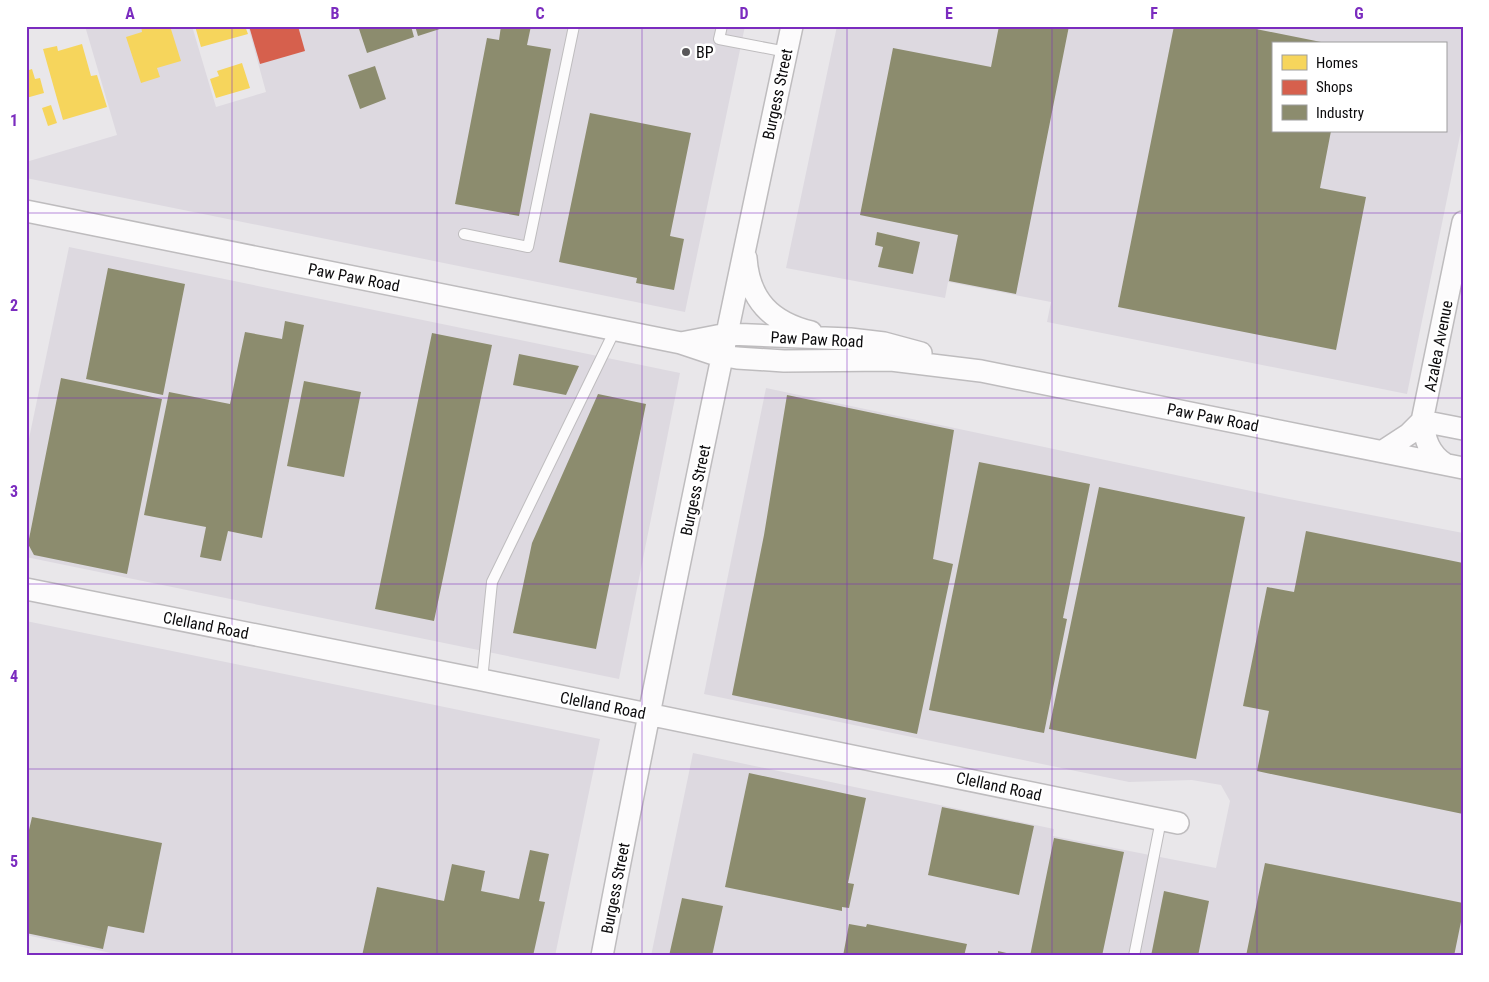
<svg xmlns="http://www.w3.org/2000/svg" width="1489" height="982" viewBox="0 0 1489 982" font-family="'Roboto Condensed',sans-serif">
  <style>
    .built { fill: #ddd9e0; fill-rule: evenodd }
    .homes { fill: #f6d55c }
    .shops { fill: #d6604d }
    .industry { fill: #8c8c6e }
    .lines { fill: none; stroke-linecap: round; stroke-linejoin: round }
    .service-casing { stroke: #bebcbe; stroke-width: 12 }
    .minor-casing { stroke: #bebcbe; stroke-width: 24 }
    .service { stroke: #fcfbfc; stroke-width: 10 }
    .minor { stroke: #fcfbfc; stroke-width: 21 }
    .grid { fill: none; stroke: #7b2cbf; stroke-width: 1; stroke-opacity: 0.55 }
    .poi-dot { fill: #59585a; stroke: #fff; stroke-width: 2 }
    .labels { text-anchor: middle; stroke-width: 5; stroke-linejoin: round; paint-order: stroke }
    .poi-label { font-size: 16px; fill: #0c0b0d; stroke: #fff; text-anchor: start }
    .street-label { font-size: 16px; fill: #0c0b0d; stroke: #fff }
    .neatline { fill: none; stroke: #7b2cbf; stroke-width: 2 }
    .grid-label { font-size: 16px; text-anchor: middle; font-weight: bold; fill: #7b2cbf }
  </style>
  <rect width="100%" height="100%" fill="#e9e7ea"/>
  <path class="built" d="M 85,26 L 192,26 L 216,107 L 266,92 L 248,26 L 745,26 L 685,312 L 26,178 L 26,162 L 117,135 Z
    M 837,26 L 1463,26 L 1463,121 L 1407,394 L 1047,322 L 1051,302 L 948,282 L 945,298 L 786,268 ZM 1273,44 L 1445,44 L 1445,131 L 1273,131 Z
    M 69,247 L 680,373 L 619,679 L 26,557 L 26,453 Z
    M 766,388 L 1279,497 L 1463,533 L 1463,956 L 651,956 L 693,753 L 1054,829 L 1053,836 L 1216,868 L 1230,801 L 1221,785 L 1192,780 L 1129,782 L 704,694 Z
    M 26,621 L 600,739 L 555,956 L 125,956 L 26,935 Z"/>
  <path class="homes" d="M 141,26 L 170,26 L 181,61 L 157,68 L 160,77 L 141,83 L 126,37 L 142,32 Z
    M 195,26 L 245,26 L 248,34 L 201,47 Z
    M 82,44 L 91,76 L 97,75 L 107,107 L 63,120 L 43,49 L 57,46 L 58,51 Z
    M 242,63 L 250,88 L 216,98 L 210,79 L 219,76 L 217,71 Z
    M 32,69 L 35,79 L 40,78 L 44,93 L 26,98 L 26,71 Z
    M 51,105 L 57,123 L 48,126 L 42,108 Z"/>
  <path class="shops" d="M 249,26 L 298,26 L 305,51 L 260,64 Z"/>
  <path class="industry" d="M 358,26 L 411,26 L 414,37 L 367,53 Z
    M 415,26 L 446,26 L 446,27 L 418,36 Z
    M 501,26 L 531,26 L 527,45 L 551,49 L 519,216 L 455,204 L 487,38 L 499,40 Z
    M 999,26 L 1069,26 L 1016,294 L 949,281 L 958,235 L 860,215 L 893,48 L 991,67 Z
    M 1174,26 L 1241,26 L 1326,43 L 1273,44 L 1273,131 L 1331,131 L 1320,188 L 1366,197 L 1336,350 L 1118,307 Z
    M 375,66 L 386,99 L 360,109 L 348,75 Z
    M 590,113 L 691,133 L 670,236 L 684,239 L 674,290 L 636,283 L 637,278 L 559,262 Z
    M 877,232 L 920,242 L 913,274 L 878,267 L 883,247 L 875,245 Z
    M 108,268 L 185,284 L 163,395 L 86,379 Z
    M 285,321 L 304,325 L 262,538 L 228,531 L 221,561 L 200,557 L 206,527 L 144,515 L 169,392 L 230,404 L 245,332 L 282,339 Z
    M 432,333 L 492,345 L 434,621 L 375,609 Z
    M 519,354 L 579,366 L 566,395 L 513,385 Z
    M 61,378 L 162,399 L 127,574 L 34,555 L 28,544 Z
    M 304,381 L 361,392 L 344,477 L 287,466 Z
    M 598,394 L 646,404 L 596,649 L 513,633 L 532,543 Z
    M 787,395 L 954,430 L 933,559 L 953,564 L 917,734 L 732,695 L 764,535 Z
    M 979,462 L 1090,484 L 1063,618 L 1067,619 L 1044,733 L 929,710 Z
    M 1099,487 L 1245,517 L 1196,759 L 1049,729 Z
    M 1306,531 L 1463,563 L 1463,814 L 1257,771 L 1269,711 L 1243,706 L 1267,587 L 1294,592 Z
    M 749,773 L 866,798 L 848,883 L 854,884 L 849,908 L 842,907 L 842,911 L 725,887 Z
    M 942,807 L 1034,826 L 1019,895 L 928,875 Z
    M 32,817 L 162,843 L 144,933 L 108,926 L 103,949 L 26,933 L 26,843 Z
    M 1054,838 L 1124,852 L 1102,956 L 1030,956 Z
    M 530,850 L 549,854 L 539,901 L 545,902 L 533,956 L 362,956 L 377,887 L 444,901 L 452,864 L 485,871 L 481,891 L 519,899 Z
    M 1265,863 L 1463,903 L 1463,912 L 1454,956 L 1246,956 Z
    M 1164,891 L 1209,901 L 1198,956 L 1151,956 Z
    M 682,898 L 723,906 L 712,956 L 669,956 Z
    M 849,924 L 866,927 L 867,924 L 967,944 L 964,956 L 843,956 Z
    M 998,951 L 1015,955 L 1015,956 L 998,956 Z"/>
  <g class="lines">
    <g class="service-casing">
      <path id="service" d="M 722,26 L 719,39 L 787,52
        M 464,234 L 528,247 L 574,26
        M 482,680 L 492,582 L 615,330
        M 1134,956 L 1161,820"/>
    </g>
    <g class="minor-casing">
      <path id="minor" d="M 26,211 L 681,343 L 714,354 L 737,358 L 784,361 L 891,360 L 981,371 L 1463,468
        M 746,258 C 749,300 771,322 811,332
        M 681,343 L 727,334 L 850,339 L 884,343 L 921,353
        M 1422,421 C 1425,439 1429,454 1445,464
        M 1422,421 L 1463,429
        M 1383,451 L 1409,434 L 1422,421 L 1463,222
        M 26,589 L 482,680 L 1178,823
        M 602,956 C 661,645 726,336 792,26"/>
    </g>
    <use href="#service" class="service"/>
    <use href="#minor" class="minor"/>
  </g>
  <path class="grid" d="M 232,26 L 232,956M 437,26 L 437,956M 642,26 L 642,956M 847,26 L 847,956M 1052,26 L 1052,956M 1257,26 L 1257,956M 26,213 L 1463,213M 26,398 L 1463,398M 26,584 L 1463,584M 26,769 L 1463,769"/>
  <circle class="poi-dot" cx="686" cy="52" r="5"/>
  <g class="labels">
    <g class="poi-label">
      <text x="696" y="58">BP</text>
    </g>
    <g class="street-label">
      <text transform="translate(777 94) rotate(-78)" y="6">Burgess Street</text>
      <text transform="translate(354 277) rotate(11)" y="6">Paw Paw Road</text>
      <text transform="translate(817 339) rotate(3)" y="6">Paw Paw Road</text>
      <text transform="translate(1438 346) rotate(-79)" y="6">Azalea Avenue</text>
      <text transform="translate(1213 417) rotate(11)" y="6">Paw Paw Road</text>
      <text transform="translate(695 490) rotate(-78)" y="6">Burgess Street</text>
      <text transform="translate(206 625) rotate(11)" y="6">Clelland Road</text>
      <text transform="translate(603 705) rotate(11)" y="6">Clelland Road</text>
      <text transform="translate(999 786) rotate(12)" y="6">Clelland Road</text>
      <text transform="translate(615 888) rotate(-79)" y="6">Burgess Street</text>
    </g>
  </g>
  <rect width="1489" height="982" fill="none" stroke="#ffffff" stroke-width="55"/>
  <rect x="1272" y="42" width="175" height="90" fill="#ffffff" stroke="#9e9d9e"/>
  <rect x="1282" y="55" width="25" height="15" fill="#f6d55c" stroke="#9e9d9e"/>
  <text x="1316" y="68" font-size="15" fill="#0c0b0d">Homes</text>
  <rect x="1282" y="80" width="25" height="15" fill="#d6604d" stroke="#9e9d9e"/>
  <text x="1316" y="92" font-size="15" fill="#0c0b0d">Shops</text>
  <rect x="1282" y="105" width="25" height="15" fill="#8c8c6e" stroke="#9e9d9e"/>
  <text x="1316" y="118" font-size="15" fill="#0c0b0d">Industry</text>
  <rect x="28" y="28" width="1434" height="926" class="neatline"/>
  <g class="grid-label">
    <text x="130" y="19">A</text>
    <text x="335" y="19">B</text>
    <text x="540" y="19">C</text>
    <text x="744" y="19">D</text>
    <text x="949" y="19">E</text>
    <text x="1154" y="19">F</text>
    <text x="1359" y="19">G</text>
    <text x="14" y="126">1</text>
    <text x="14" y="311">2</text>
    <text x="14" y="497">3</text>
    <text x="14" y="682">4</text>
    <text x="14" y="867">5</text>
  </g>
</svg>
